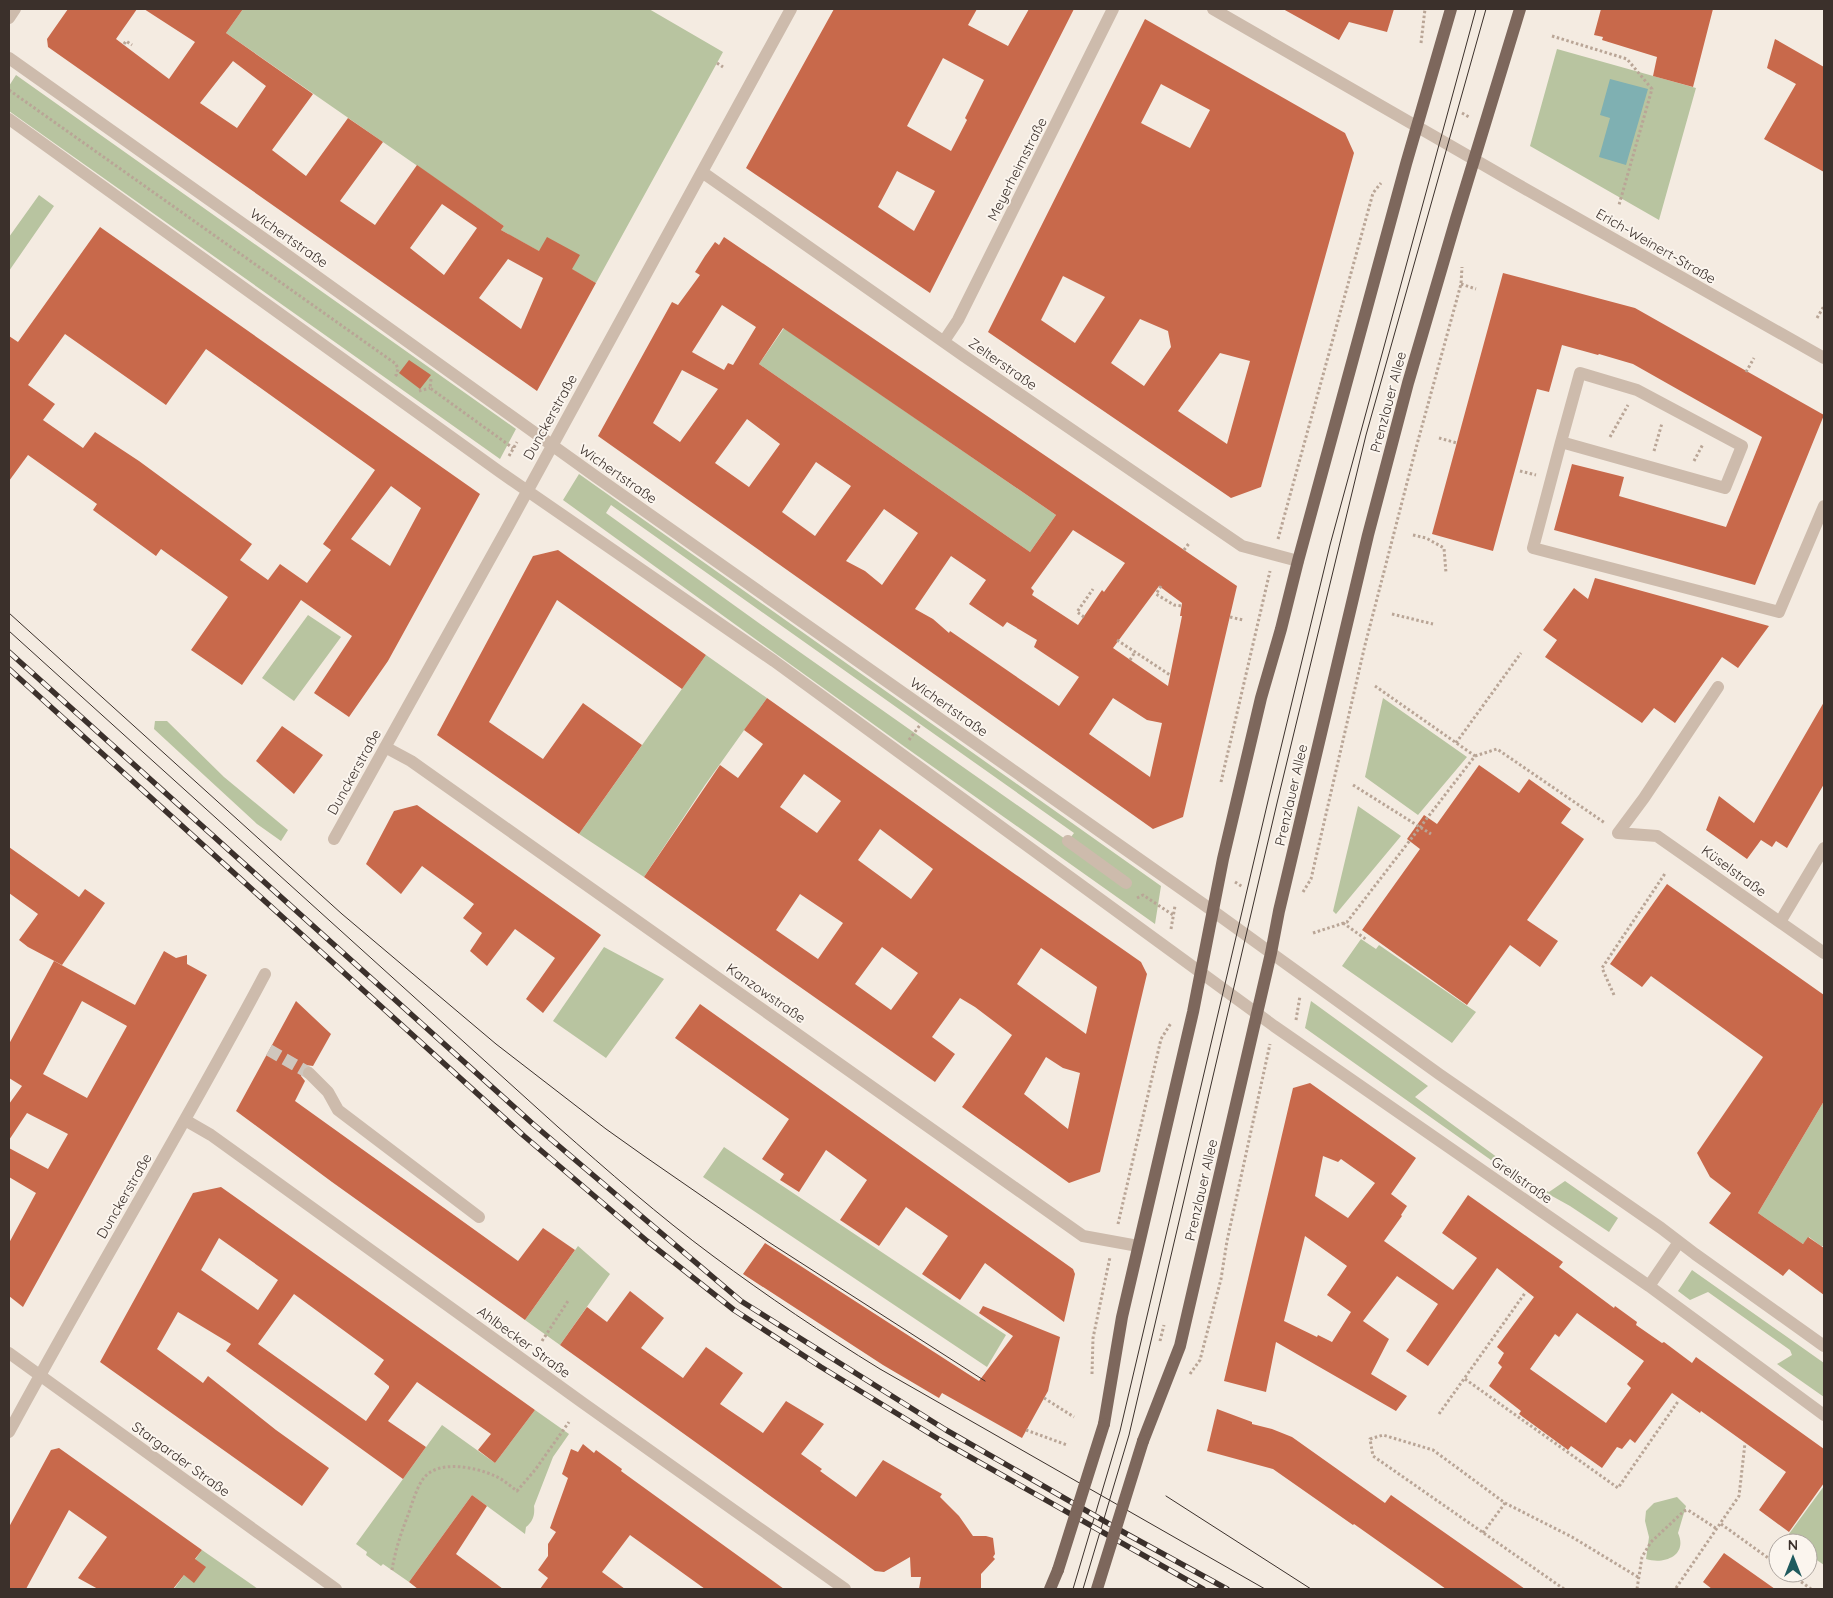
<svg xmlns="http://www.w3.org/2000/svg" width="1833" height="1598" viewBox="0 0 1833 1598" font-family="Quicksand,sans-serif">
  <style>
    .green { fill: #b8c4a0; fill-rule: evenodd }
    .water { fill: #7fb0b2 }
    .building { fill: #c8694b; fill-rule: evenodd }
    .lines { fill: none; stroke-linecap: round; stroke-linejoin: round }
    .minor-tunnel { stroke: #cfc6bd; stroke-width: 12; stroke-dasharray: 12 6; stroke-linecap: butt }
    .path { stroke: #b9a596; stroke-width: 3; stroke-dasharray: 2.5 2.5; stroke-linecap: butt }
    .minor { stroke: #cdbbac; stroke-width: 12 }
    .major { stroke: #7d675c; stroke-width: 12 }
    .tram { stroke: #3b302b; stroke-width: 1 }
    .rail-casing { stroke: #3b302b; stroke-width: 5.5 }
    .rail { stroke: #fbf5ee; stroke-width: 4; stroke-dasharray: 11; stroke-linecap: butt }
    .major-bridge { stroke: #7d675c; stroke-width: 12 }
    .labels { text-anchor: middle; stroke-width: 4; stroke-linejoin: round; paint-order: stroke }
    .street-label { font-size: 14px; fill: #3b302b; stroke: #fbf5ee }
  </style>
  <rect width="100%" height="100%" fill="#f4ebe1"/>
  <path class="green" d="M 243,9 L 649,9 L 723,52 L 596,283 L 501,230 L 504,226 L 226,33 Z
    M 1557,49 L 1696,88 L 1659,220 L 1530,146 Z
    M 16,75 L 516,429 L 500,459 L 9,111 L 9,86 Z
    M 39,195 L 54,206 L 9,271 L 9,237 Z
    M 784,328 L 1056,515 L 1030,552 L 759,364 Z
    M 579,474 L 1161,886 L 1155,924 L 905,747 L 563,500 ZM 611,505 L 1074,833 L 1068,841 L 777,636 L 606,513 Z
    M 308,615 L 341,637 L 294,701 L 262,678 Z
    M 706,655 L 767,698 L 705,785 L 644,877 L 579,834 Z
    M 1383,698 L 1467,757 L 1418,815 L 1365,777 Z
    M 155,721 L 167,721 L 224,777 L 288,830 L 281,841 L 257,824 L 154,729 Z
    M 1358,806 L 1401,836 L 1336,914 L 1333,911 Z
    M 1361,939 L 1376,949 L 1379,945 L 1476,1012 L 1452,1043 L 1342,966 Z
    M 604,947 L 664,979 L 606,1058 L 553,1021 Z
    M 1311,1001 L 1428,1086 L 1415,1097 L 1535,1185 L 1549,1192 L 1565,1181 L 1618,1218 L 1609,1232 L 1570,1206 L 1505,1170 L 1305,1028 Z
    M 1824,1101 L 1824,1246 L 1821,1246 L 1809,1237 L 1803,1244 L 1758,1213 Z
    M 724,1147 L 1006,1335 L 987,1367 L 703,1177 Z
    M 578,1246 L 610,1274 L 560,1345 L 525,1320 Z
    M 1692,1270 L 1824,1363 L 1824,1397 L 1777,1364 L 1792,1355 L 1790,1350 L 1708,1292 L 1690,1300 L 1678,1291 Z
    M 535,1410 L 569,1434 L 553,1457 L 534,1506 C 535,1515 533,1522 526,1527 L 525,1534 L 472,1495 L 409,1582 L 383,1564 L 381,1566 L 366,1555 L 367,1552 L 356,1544 L 442,1425 L 495,1463 Z
    M 1824,1486 L 1824,1565 L 1808,1554 L 1808,1543 L 1793,1543 L 1786,1538 Z
    M 1677,1497 L 1686,1506 L 1678,1533 C 1688,1555 1665,1565 1646,1559 L 1649,1537 L 1645,1521 L 1646,1511 L 1654,1503 Z
    M 202,1550 L 258,1589 L 174,1589 Z"/>
  <path class="water" d="M 1610,79 L 1648,89 L 1626,165 L 1599,157 L 1610,118 L 1600,115 Z"/>
  <path class="building" d="M 68,9 L 137,9 L 116,39 L 169,79 L 195,42 L 144,9 L 243,9 L 226,33 L 313,94 L 272,150 L 306,176 L 348,118 L 383,142 L 340,201 L 375,225 L 417,165 L 504,226 L 501,230 L 539,251 L 547,237 L 580,255 L 572,269 L 596,283 L 537,391 L 48,47 L 47,39 ZM 233,61 L 266,86 L 237,128 L 200,103 ZM 442,204 L 477,228 L 444,275 L 410,248 ZM 508,259 L 543,278 L 521,329 L 479,298 Z
    M 834,9 L 977,9 L 968,25 L 1008,46 L 1029,9 L 1074,9 L 930,293 L 746,168 ZM 943,58 L 984,80 L 965,118 L 967,120 L 951,151 L 907,126 ZM 897,171 L 935,191 L 914,231 L 878,207 Z
    M 1283,9 L 1394,9 L 1387,32 L 1349,22 L 1339,40 Z
    M 1601,9 L 1713,9 L 1693,87 L 1653,76 L 1657,57 L 1602,40 L 1603,37 L 1594,35 Z
    M 1145,19 L 1345,133 L 1354,153 L 1261,487 L 1231,498 L 988,332 ZM 1161,84 L 1210,110 L 1190,148 L 1141,123 ZM 1063,276 L 1105,297 L 1075,343 L 1041,320 ZM 1140,319 L 1168,331 L 1171,347 L 1144,386 L 1111,363 ZM 1220,353 L 1250,361 L 1227,444 L 1178,411 Z
    M 1775,39 L 1824,67 L 1824,172 L 1764,139 L 1796,84 L 1767,68 Z
    M 100,227 L 480,494 L 388,661 L 349,717 L 314,693 L 352,636 L 301,600 L 242,685 L 191,650 L 228,597 L 161,549 L 156,556 L 93,510 L 97,504 L 28,455 L 9,481 L 9,336 L 18,342 ZM 65,334 L 166,405 L 206,349 L 375,470 L 323,544 L 331,550 L 307,583 L 280,564 L 268,580 L 240,560 L 252,544 L 139,461 L 95,432 L 83,448 L 43,420 L 55,404 L 28,385 ZM 391,486 L 421,508 L 390,566 L 351,539 Z
    M 724,237 L 1237,586 L 1183,817 L 1153,829 L 598,436 L 672,302 L 678,305 L 700,275 L 695,272 L 705,256 L 715,242 L 719,245 ZM 722,305 L 756,327 L 733,365 L 728,363 L 724,370 L 692,352 ZM 783,328 L 1056,515 L 1030,552 L 759,364 ZM 682,370 L 718,389 L 680,442 L 653,423 ZM 747,419 L 780,444 L 749,487 L 715,463 ZM 816,462 L 851,486 L 815,536 L 782,512 ZM 884,509 L 918,533 L 882,585 L 865,571 L 846,561 ZM 1073,530 L 1125,563 L 1104,592 L 1102,590 L 1078,625 L 1032,595 L 1034,591 L 1031,588 ZM 951,556 L 986,580 L 969,604 L 1003,627 L 1007,622 L 1037,640 L 1034,647 L 1079,677 L 1059,706 L 950,631 L 949,633 L 933,619 L 915,609 ZM 1159,586 L 1182,603 L 1180,616 L 1182,616 L 1168,686 L 1113,648 ZM 1113,698 L 1147,720 L 1162,723 L 1150,777 L 1089,734 Z
    M 1503,273 L 1635,308 L 1824,415 L 1755,585 L 1554,530 L 1572,464 L 1624,477 L 1619,496 L 1726,527 L 1762,437 L 1633,364 L 1599,354 L 1598,355 L 1562,345 L 1549,392 L 1537,389 L 1493,551 L 1432,534 Z
    M 409,360 L 431,375 L 420,389 L 399,373 Z
    M 558,550 L 706,655 L 682,689 L 557,600 L 489,722 L 543,759 L 583,703 L 642,745 L 579,834 L 437,735 L 533,556 Z
    M 1595,578 L 1769,626 L 1738,668 L 1722,657 L 1675,723 L 1654,708 L 1642,723 L 1545,657 L 1557,640 L 1543,630 L 1574,588 L 1588,599 Z
    M 767,698 L 979,849 L 1141,962 L 1147,974 L 1100,1172 L 1069,1183 L 962,1107 L 1012,1035 L 975,1007 L 960,998 L 932,1037 L 955,1054 L 935,1082 L 644,877 L 720,765 L 738,778 L 763,744 L 744,730 ZM 804,774 L 841,801 L 817,833 L 780,807 ZM 880,829 L 933,869 L 911,899 L 858,860 ZM 800,894 L 843,923 L 818,959 L 776,930 ZM 882,947 L 918,973 L 891,1010 L 855,984 ZM 1041,948 L 1097,987 L 1086,1034 L 1017,984 ZM 1046,1057 L 1063,1068 L 1080,1073 L 1068,1129 L 1024,1094 Z
    M 1824,702 L 1824,784 L 1787,848 L 1776,841 L 1772,847 L 1761,840 L 1747,859 L 1706,830 L 1719,796 L 1754,823 Z
    M 282,726 L 323,755 L 294,794 L 256,761 Z
    M 1479,765 L 1519,793 L 1529,779 L 1571,809 L 1561,823 L 1584,839 L 1527,920 L 1558,941 L 1540,967 L 1510,945 L 1467,1005 L 1362,930 L 1420,849 L 1407,839 L 1424,815 L 1437,824 Z
    M 417,805 L 601,935 L 543,1013 L 526,999 L 555,958 L 515,929 L 487,966 L 470,951 L 482,933 L 463,918 L 474,904 L 422,866 L 401,894 L 366,864 L 394,811 Z
    M 9,847 L 79,897 L 85,889 L 105,903 L 62,965 L 28,947 L 19,940 L 38,914 L 9,893 Z
    M 1667,884 L 1824,995 L 1824,1101 L 1758,1213 L 1803,1244 L 1808,1237 L 1824,1248 L 1824,1295 L 1789,1269 L 1783,1276 L 1709,1223 L 1731,1193 L 1710,1177 L 1697,1153 L 1763,1057 L 1651,976 L 1642,987 L 1610,964 Z
    M 164,951 L 176,958 L 187,955 L 187,964 L 207,975 L 23,1307 L 9,1296 L 9,1243 L 36,1193 L 9,1177 L 9,1148 L 48,1169 L 68,1134 L 27,1113 L 9,1140 L 9,1104 L 22,1086 L 9,1078 L 9,1044 L 54,961 L 135,1005 ZM 82,1001 L 127,1026 L 87,1098 L 43,1074 Z
    M 296,1001 L 331,1034 L 313,1066 L 306,1065 L 301,1070 L 301,1076 L 305,1081 L 295,1101 L 518,1261 L 543,1228 L 575,1250 L 525,1320 L 332,1182 L 236,1111 Z
    M 700,1004 L 1073,1269 L 1075,1274 L 1064,1322 L 985,1263 L 960,1300 L 922,1274 L 948,1236 L 906,1207 L 879,1246 L 840,1220 L 867,1180 L 826,1150 L 799,1192 L 780,1180 L 784,1174 L 762,1159 L 789,1119 L 675,1038 Z
    M 1310,1083 L 1416,1158 L 1391,1194 L 1407,1206 L 1401,1215 L 1402,1216 L 1384,1241 L 1453,1290 L 1477,1258 L 1442,1233 L 1468,1195 L 1563,1262 L 1559,1267 L 1614,1308 L 1615,1306 L 1637,1322 L 1636,1325 L 1662,1343 L 1664,1342 L 1692,1363 L 1696,1357 L 1824,1449 L 1824,1483 L 1789,1532 L 1759,1510 L 1786,1472 L 1701,1411 L 1700,1413 L 1672,1393 L 1635,1443 L 1630,1439 L 1622,1449 L 1617,1447 L 1602,1468 L 1571,1446 L 1568,1450 L 1519,1414 L 1521,1411 L 1489,1386 L 1502,1367 L 1498,1363 L 1504,1353 L 1497,1347 L 1534,1297 L 1497,1268 L 1428,1366 L 1406,1351 L 1438,1304 L 1397,1276 L 1363,1321 L 1389,1339 L 1371,1374 L 1407,1396 L 1396,1411 L 1276,1342 L 1266,1392 L 1224,1381 L 1293,1088 ZM 1323,1156 L 1338,1162 L 1341,1159 L 1375,1183 L 1348,1218 L 1315,1196 ZM 1305,1236 L 1347,1266 L 1327,1295 L 1351,1312 L 1332,1342 L 1318,1335 L 1317,1337 L 1284,1321 ZM 1577,1313 L 1644,1361 L 1627,1384 L 1631,1388 L 1606,1423 L 1530,1369 L 1555,1334 L 1559,1337 Z
    M 221,1187 L 535,1410 L 495,1463 L 478,1450 L 491,1434 L 417,1382 L 388,1421 L 426,1447 L 403,1479 L 226,1351 L 231,1344 L 178,1312 L 157,1349 L 203,1383 L 208,1376 L 276,1430 L 329,1468 L 302,1506 L 100,1362 L 193,1193 ZM 219,1238 L 278,1280 L 258,1310 L 201,1270 ZM 294,1294 L 384,1360 L 374,1374 L 389,1386 L 389,1388 L 366,1421 L 258,1344 Z
    M 765,1243 L 979,1381 L 1013,1336 L 979,1313 L 983,1306 L 1060,1337 L 1048,1391 L 1022,1438 L 942,1393 L 939,1398 L 883,1365 L 743,1274 Z
    M 630,1291 L 664,1318 L 641,1348 L 683,1378 L 706,1347 L 743,1373 L 720,1404 L 763,1433 L 786,1401 L 824,1424 L 801,1454 L 822,1469 L 820,1471 L 856,1497 L 883,1460 L 942,1494 L 940,1497 L 959,1516 L 973,1536 L 986,1536 L 993,1538 L 995,1554 L 993,1557 L 995,1559 L 981,1574 L 981,1589 L 919,1589 L 921,1577 L 911,1577 L 910,1557 L 884,1572 L 875,1571 L 560,1345 L 587,1307 L 607,1322 Z
    M 1217,1409 L 1252,1422 L 1252,1424 L 1272,1429 L 1292,1437 L 1385,1503 L 1391,1495 L 1525,1589 L 1446,1589 L 1354,1524 L 1353,1525 L 1273,1469 L 1207,1451 Z
    M 583,1444 L 594,1453 L 596,1450 L 622,1469 L 621,1471 L 784,1589 L 705,1589 L 630,1535 L 602,1572 L 625,1589 L 540,1589 L 548,1578 L 538,1570 L 548,1556 L 548,1544 L 556,1532 L 550,1528 L 568,1478 L 562,1474 L 571,1449 L 578,1452 Z
    M 59,1448 L 202,1550 L 195,1559 L 206,1567 L 194,1583 L 184,1575 L 173,1589 L 98,1589 L 78,1578 L 107,1537 L 69,1510 L 26,1589 L 9,1589 L 9,1527 L 51,1450 Z
    M 472,1495 L 487,1506 L 456,1554 L 503,1589 L 418,1589 L 409,1582 Z
    M 1724,1553 L 1775,1589 L 1712,1589 L 1703,1582 Z"/>
  <g class="lines">
    <path class="minor-tunnel" d="M 269,1050 L 309,1073"/>
    <path class="path" d="M 1552,36 L 1627,59 L 1652,89 L 1619,205
      M 1421,43 L 1425,9
      M 124,44 L 126,41 L 132,45
      M 717,63 L 723,67
      M 9,90 L 396,364 L 398,369 L 396,375 L 398,376
      M 1462,113 L 1469,117
      M 1461,284 L 1476,289
      M 1817,318 L 1824,306
      M 1746,372 L 1754,358
      M 431,379 L 430,388 L 513,448
      M 419,391 L 430,388
      M 1610,437 L 1628,405
      M 1439,438 L 1457,443
      M 1654,451 L 1662,423
      M 509,456 L 517,442
      M 1694,461 L 1703,444
      M 1520,471 L 1536,475
      M 1413,535 L 1426,538 L 1444,548 L 1446,573
      M 1278,539 L 1373,193 L 1381,183
      M 1184,550 L 1190,542
      M 1161,586 L 1156,594 L 1174,605 L 1182,606
      M 1392,614 L 1433,624
      M 1084,617 L 1077,612 L 1093,589
      M 1230,617 L 1243,620
      M 1117,640 L 1170,675
      M 1130,660 L 1135,652
      M 909,740 L 920,725
      M 1456,743 L 1521,653
      M 1475,756 L 1497,749 L 1605,823
      M 1221,782 L 1270,571
      M 1353,785 L 1431,834
      M 1235,882 L 1243,887
      M 1303,892 L 1311,879 L 1365,645 L 1416,448 L 1461,284 L 1462,267
      M 1137,898 L 1143,895 L 1173,915
      M 1343,923 L 1367,940
      M 1171,929 L 1175,906
      M 1313,933 L 1347,922 L 1475,756 L 1375,686
      M 1614,995 L 1602,968 L 1666,872
      M 1296,1020 L 1300,996
      M 1118,1224 L 1161,1039 L 1171,1023
      M 542,1341 L 568,1301
      M 1160,1341 L 1164,1325
      M 1092,1374 L 1093,1338 L 1110,1257
      M 1190,1374 L 1200,1360 L 1221,1279 L 1227,1241 L 1270,1044
      M 1465,1379 L 1618,1488 L 1679,1400
      M 1044,1398 L 1074,1417
      M 1439,1414 L 1525,1293
      M 1026,1430 L 1067,1445
      M 1721,1524 L 1778,1565
      M 1483,1533 L 1505,1503
      M 392,1570 C 395,1551 401,1533 408,1515 C 412,1504 416,1489 423,1479 C 437,1459 476,1467 495,1476 C 503,1479 510,1486 517,1491 L 535,1470 L 569,1422
      M 1789,1573 L 1811,1589
      M 1676,1588 L 1739,1496 L 1745,1443
      M 1564,1589 L 1373,1456 L 1370,1439 L 1383,1435 L 1433,1450 L 1505,1503 L 1572,1537 L 1638,1577
      M 1637,1589 L 1642,1557 L 1651,1542 L 1684,1511 L 1688,1510 L 1717,1529"/>
    <path class="minor" d="M 1213,9 L 1515,183 L 1824,358
      M 9,18 L 15,9
      M 9,58 L 280,250 L 595,476 L 1213,911 L 1439,1074 L 1661,1228 L 1695,1254 L 1824,1346
      M 9,119 L 500,472 L 774,661 L 1274,1026 L 1649,1286 L 1824,1415
      M 702,172 L 964,356 L 1242,546 L 1298,561
      M 944,341 L 958,320 L 1113,9
      M 1580,373 L 1637,390 L 1742,446 L 1725,488 L 1561,442 Z
      M 1561,442 L 1533,548 L 1779,612 L 1824,506
      M 385,747 L 411,761 L 1083,1236 L 1138,1246
      M 1618,833 L 1657,836 L 1824,953
      M 1618,833 L 1644,798 L 1718,687
      M 334,839 L 505,532 L 791,9
      M 1068,841 L 1126,883
      M 1780,922 L 1824,848
      M 309,1073 L 328,1092 L 338,1110 L 479,1217
      M 185,1120 L 211,1135 L 583,1403 L 845,1589
      M 1649,1286 L 1679,1242
      M 9,1353 L 336,1589
      M 9,1432 C 92,1278 183,1129 265,974"/>
    <path class="major" d="M 1104,1424 L 1122,1317 L 1193,1012 L 1223,859 L 1261,698 L 1281,629 L 1298,561 L 1406,164 L 1451,9
      M 1143,1441 L 1180,1346 L 1271,953 L 1279,911 L 1368,535 L 1408,383 L 1456,219 L 1520,9
      M 1050,1589 L 1058,1570"/>
    <path class="tram" d="M 9,613 L 342,914 L 496,1044 L 606,1129 L 644,1156 L 767,1241 L 985,1381
      M 9,631 L 558,1127 C 608,1171 659,1216 713,1256 C 767,1296 823,1334 880,1369 L 1265,1589
      M 1166,1496 L 1311,1589
      M 1073,1589 L 1120,1431 L 1268,801 L 1330,545 L 1476,9
      M 1083,1589 L 1129,1435 L 1277,803 L 1366,435 L 1486,9"/>
    <g class="rail-casing">
      <path id="rail" d="M 9,652 L 533,1124 L 741,1301 L 946,1430 L 1125,1533 L 1227,1589
        M 9,669 L 524,1136 L 647,1241 L 734,1310 L 821,1367 L 940,1440 L 1203,1589"/>
    </g>
    <use href="#rail" class="rail"/>
    <path class="major-bridge" d="M 1058,1570 L 1104,1424
      M 1097,1589 L 1143,1441"/>
  </g>
  <g class="labels">
    <g class="street-label">
      <text transform="translate(1017 169) rotate(-63)" y="5">Meyerheimstraße</text>
      <text transform="translate(289 238) rotate(35)" y="5">Wichertstraße</text>
      <text transform="translate(1656 246) rotate(30)" y="5">Erich-Weinert-Straße</text>
      <text transform="translate(1003 364) rotate(35)" y="5">Zelterstraße</text>
      <text transform="translate(1388 402) rotate(-75)" y="5">Prenzlauer Allee</text>
      <text transform="translate(550 417) rotate(-61)" y="5">Dunckerstraße</text>
      <text transform="translate(618 474) rotate(35)" y="5">Wichertstraße</text>
      <text transform="translate(949 707) rotate(35)" y="5">Wichertstraße</text>
      <text transform="translate(354 772) rotate(-61)" y="5">Dunckerstraße</text>
      <text transform="translate(1291 795) rotate(-77)" y="5">Prenzlauer Allee</text>
      <text transform="translate(1734 871) rotate(36)" y="5">Küselstraße</text>
      <text transform="translate(766 993) rotate(35)" y="5">Kanzowstraße</text>
      <text transform="translate(1522 1180) rotate(35)" y="5">Grellstraße</text>
      <text transform="translate(1201 1190) rotate(-77)" y="5">Prenzlauer Allee</text>
      <text transform="translate(124 1196) rotate(-60)" y="5">Dunckerstraße</text>
      <text transform="translate(524 1342) rotate(36)" y="5">Ahlbecker Straße</text>
      <text transform="translate(181 1459) rotate(36)" y="5">Stargarder Straße</text>
    </g>
  </g>
  <rect width="1833" height="1598" fill="none" stroke="#3b302b" stroke-width="20"/>
  <g transform="translate(1793 1558)"><circle r="24" fill="#fbf5ee" stroke="#aea6a0"/>
  <path d="M0-4L9 19L0 12L-9 19Z" fill="#1f5a5e"/>
  <text y="-8" font-size="14" font-weight="bold" text-anchor="middle" fill="#3b302b">N</text>
  </g>
</svg>
